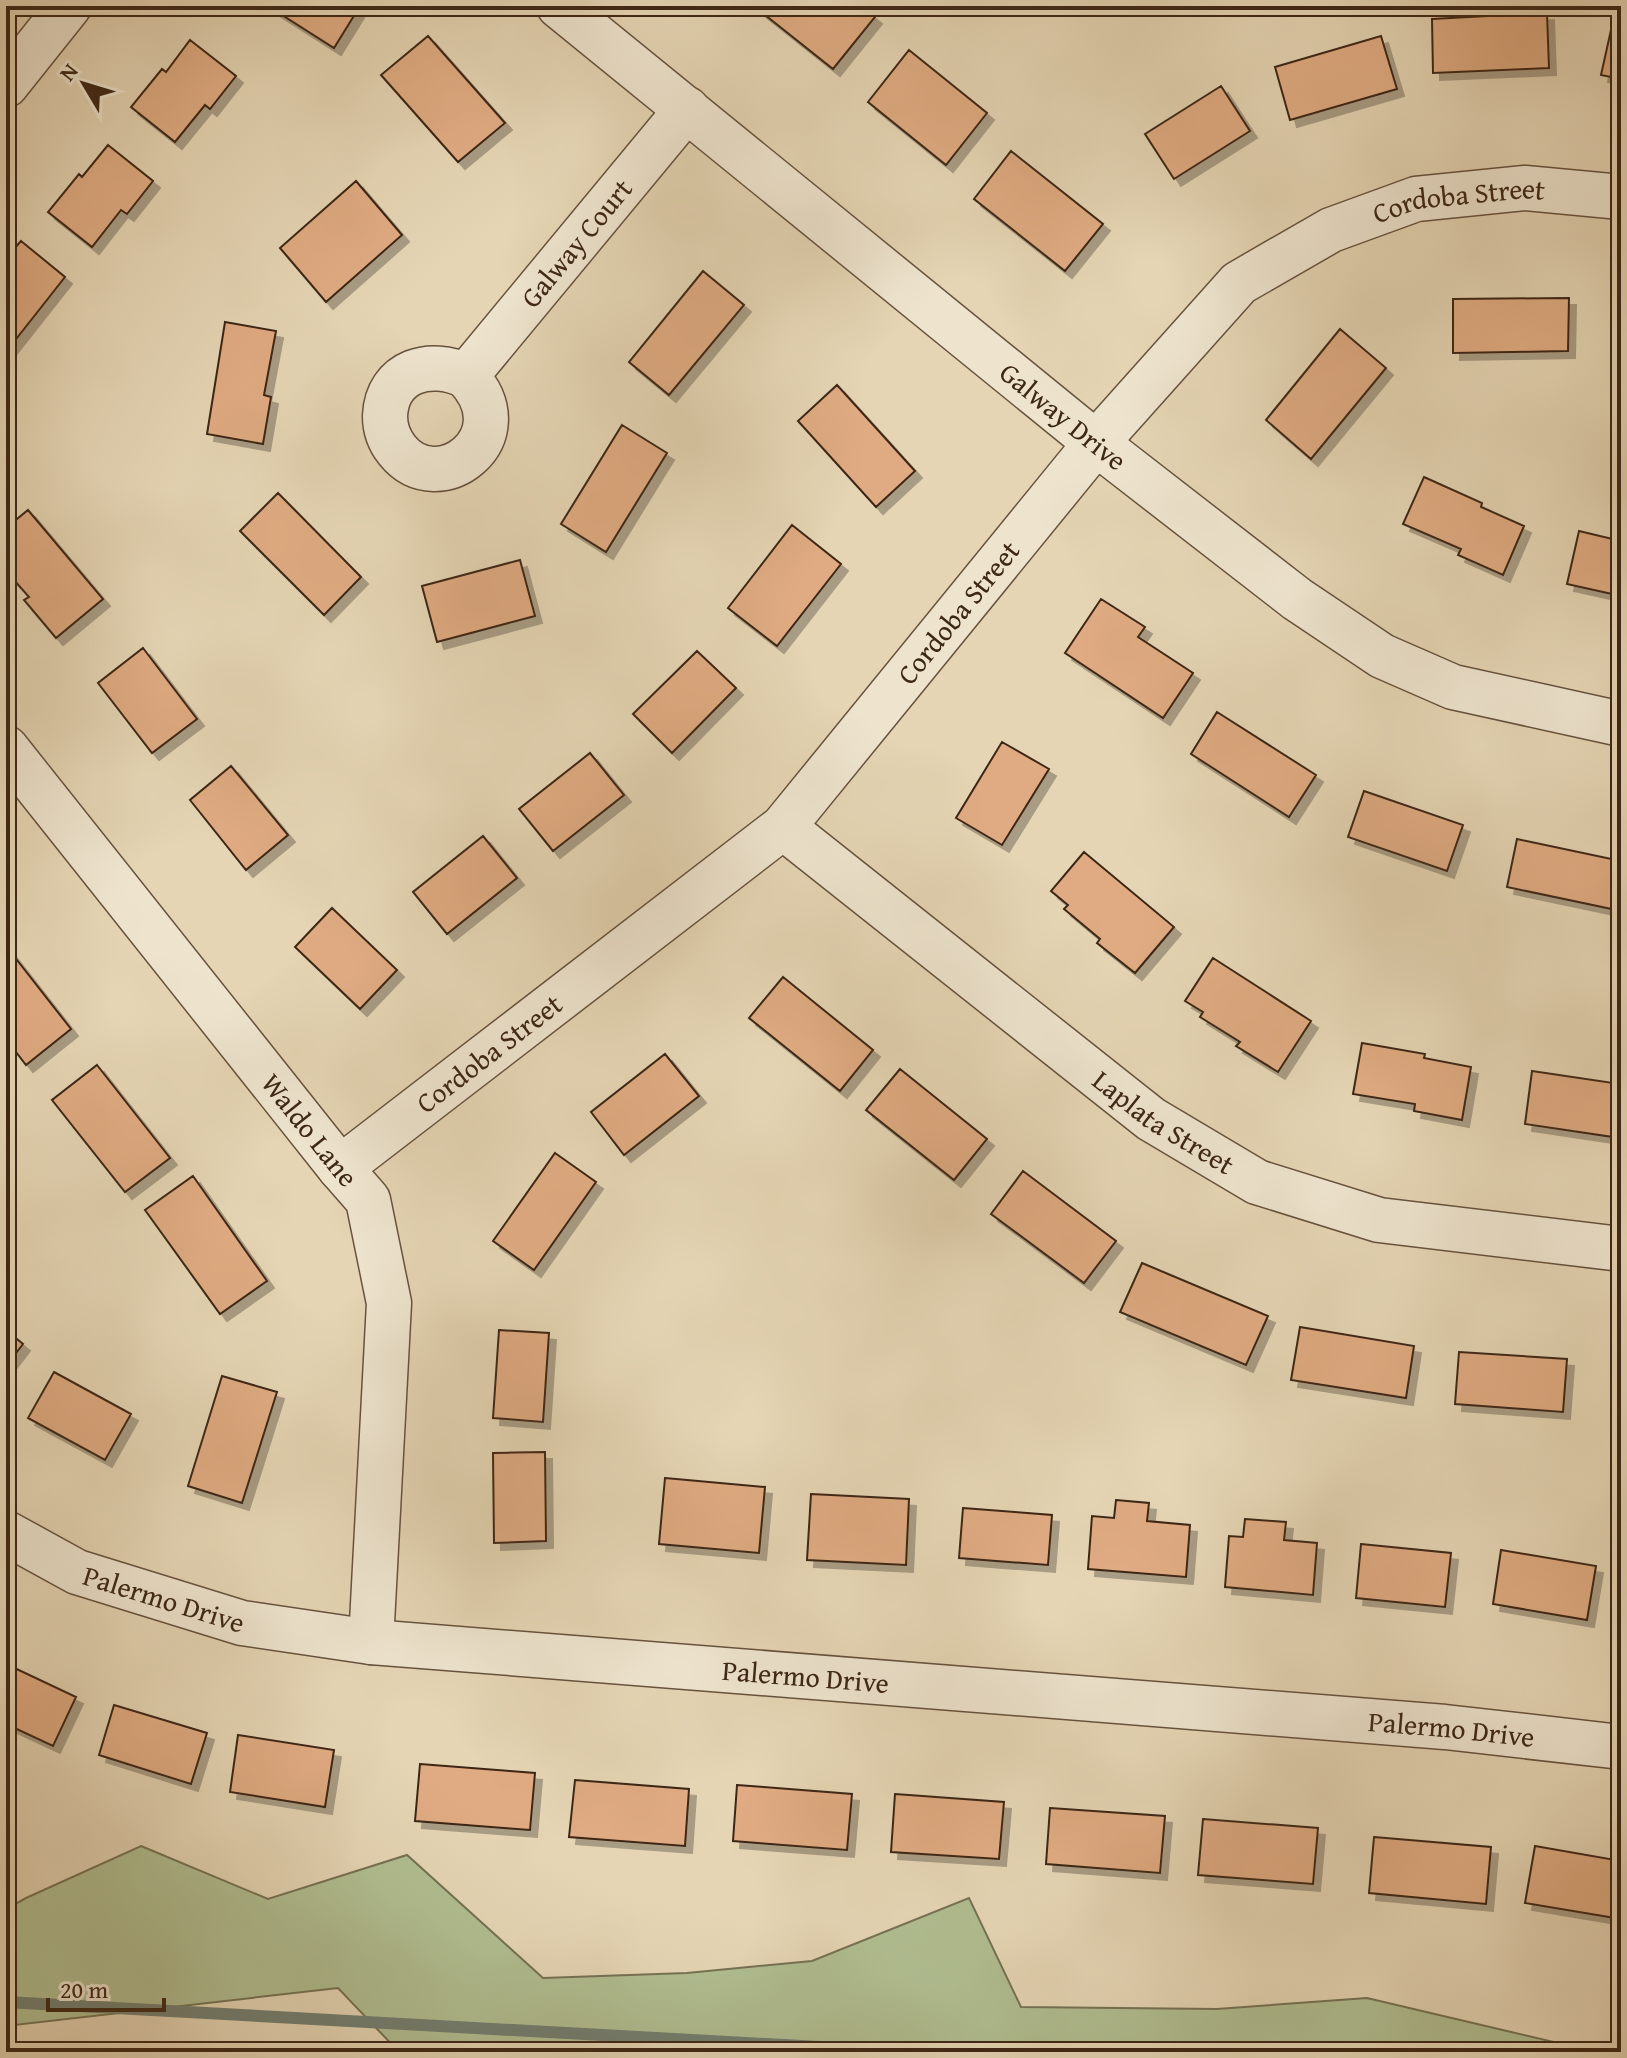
<svg xmlns="http://www.w3.org/2000/svg" width="1627" height="2058" viewBox="0 0 1627 2058" font-family="'Gentium Book Plus',serif">
  <style>
    .green { fill: #b0be91; stroke: #767254; stroke-width: 2 }
    .lines { fill: none; stroke-linecap: round; stroke-linejoin: round }
    .stream { stroke: #727f71; stroke-width: 12 }
    .building { fill: #e0ab82; stroke: #3d2716; stroke-width: 2; filter: url(#shadow) }
    .minor-casing { stroke: #67523e; stroke-width: 47 }
    .tertiary-casing { stroke: #67523e; stroke-width: 47 }
    .minor { stroke: #eee4ce; stroke-width: 44 }
    .tertiary { stroke: #eee4ce; stroke-width: 44 }
    .labels { text-anchor: middle; stroke-width: 6; stroke-linejoin: round; paint-order: stroke }
    .street-label { font-size: 28px; fill: #3d2716; stroke: #eee4ce }
  </style>
  <defs>
    <filter id="shadow"><feDropShadow dx="7" dy="7" stdDeviation="0" flood-color="#0004"/></filter>
  </defs>
  <rect width="100%" height="100%" fill="#e5d5b4"/>
  <filter id="stains"><feTurbulence type="fractalNoise" baseFrequency=".0025" numOctaves="4"/><feColorMatrix values="0 0 0 0 .2 0 0 0 0 .09 0 0 0 0 .02 0 0 0 .5 -.17"/></filter>
  <radialGradient id="worn" r=".72"><stop offset=".6" stop-color="#630" stop-opacity="0"/><stop offset="1" stop-color="#630" stop-opacity=".3"/></radialGradient>
  <path class="green" d="M 141,1846 L 268,1899 L 407,1855 L 543,1978 L 687,1973 L 812,1961 L 969,1898 L 1021,2007 L 1217,2009 L 1367,1998 L 1596,2052 L 399,2052 L 338,1988 L 6,2026 L 6,1909 L 26,1898 Z"/>
  <g class="lines">
    <path class="stream" d="M 6,2002 L 909,2052"/>
  </g>
  <path class="building" d="M 268,6 L 360,6 L 334,48 Z
    M 861,6 L 875,17 L 833,69 L 755,7 Z
    M 1547,13 L 1549,68 L 1433,73 L 1432,19 Z
    M 1613,21 L 1621,23 L 1621,79 L 1601,75 Z
    M 428,36 L 505,123 L 458,162 L 381,75 Z
    M 1381,36 L 1397,89 L 1290,120 L 1275,67 Z
    M 190,40 L 236,76 L 210,109 L 205,105 L 175,142 L 131,107 L 162,69 L 166,72 Z
    M 909,50 L 987,113 L 946,165 L 868,102 Z
    M 1221,86 L 1250,131 L 1174,179 L 1145,134 Z
    M 108,145 L 153,181 L 127,214 L 121,210 L 92,247 L 48,212 L 79,174 L 82,177 Z
    M 1011,151 L 1103,224 L 1065,271 L 974,199 Z
    M 356,181 L 402,235 L 326,302 L 280,248 Z
    M 21,241 L 65,277 L 9,348 L 6,345 L 6,258 Z
    M 703,271 L 744,305 L 669,395 L 629,362 Z
    M 1569,298 L 1568,351 L 1453,353 L 1453,299 Z
    M 225,322 L 276,331 L 264,395 L 271,397 L 263,444 L 207,434 Z
    M 1340,329 L 1386,368 L 1311,459 L 1266,420 Z
    M 837,385 L 915,471 L 876,507 L 798,421 Z
    M 622,425 L 667,453 L 606,552 L 561,524 Z
    M 1424,477 L 1482,503 L 1481,507 L 1524,526 L 1503,575 L 1458,555 L 1461,549 L 1403,524 Z
    M 278,493 L 361,577 L 324,615 L 240,531 Z
    M 28,510 L 103,599 L 56,638 L 24,600 L 29,597 L 6,571 L 6,528 Z
    M 792,525 L 841,564 L 777,646 L 728,608 Z
    M 1579,531 L 1621,541 L 1621,596 L 1567,584 Z
    M 520,560 L 535,616 L 437,642 L 422,586 Z
    M 1101,599 L 1145,627 L 1138,637 L 1193,673 L 1163,718 L 1065,653 Z
    M 143,648 L 197,719 L 152,753 L 98,683 Z
    M 697,651 L 736,688 L 672,753 L 633,714 Z
    M 1217,712 L 1316,775 L 1289,817 L 1191,754 Z
    M 1002,742 L 1049,769 L 1002,845 L 956,818 Z
    M 590,753 L 624,795 L 553,851 L 519,809 Z
    M 231,766 L 288,835 L 246,870 L 190,800 Z
    M 1364,791 L 1463,825 L 1447,871 L 1348,837 Z
    M 483,836 L 517,878 L 447,934 L 413,892 Z
    M 1517,839 L 1621,861 L 1621,911 L 1507,887 Z
    M 1084,852 L 1174,927 L 1135,973 L 1097,943 L 1100,939 L 1064,909 L 1068,905 L 1051,891 Z
    M 332,908 L 397,970 L 360,1009 L 295,947 Z
    M 6,946 L 71,1029 L 26,1065 L 6,1039 Z
    M 1213,958 L 1311,1021 L 1278,1072 L 1236,1046 L 1240,1042 L 1200,1017 L 1203,1012 L 1185,1001 Z
    M 783,977 L 873,1050 L 840,1091 L 749,1018 Z
    M 1362,1043 L 1425,1054 L 1424,1058 L 1471,1067 L 1462,1120 L 1414,1111 L 1415,1104 L 1353,1094 Z
    M 665,1054 L 699,1096 L 624,1155 L 591,1112 Z
    M 97,1065 L 170,1158 L 125,1192 L 52,1100 Z
    M 900,1069 L 987,1139 L 954,1180 L 866,1110 Z
    M 1532,1071 L 1620,1084 L 1613,1137 L 1525,1124 Z
    M 555,1153 L 596,1182 L 534,1270 L 493,1241 Z
    M 1023,1171 L 1116,1241 L 1084,1283 L 991,1214 Z
    M 193,1176 L 267,1281 L 220,1314 L 145,1210 Z
    M 1142,1263 L 1268,1316 L 1246,1365 L 1120,1312 Z
    M 1300,1327 L 1414,1346 L 1406,1398 L 1291,1380 Z
    M 6,1330 L 23,1344 L 6,1366 Z
    M 499,1330 L 549,1333 L 543,1422 L 493,1418 Z
    M 1459,1352 L 1567,1359 L 1563,1412 L 1455,1404 Z
    M 1620,1370 L 1621,1370 L 1621,1424 L 1613,1423 Z
    M 54,1372 L 131,1414 L 105,1460 L 28,1418 Z
    M 222,1376 L 277,1392 L 242,1503 L 188,1486 Z
    M 545,1452 L 546,1541 L 494,1543 L 493,1453 Z
    M 665,1478 L 765,1487 L 759,1553 L 659,1544 Z
    M 811,1494 L 909,1499 L 906,1565 L 807,1560 Z
    M 1116,1500 L 1149,1503 L 1147,1521 L 1190,1525 L 1186,1577 L 1088,1569 L 1092,1516 L 1114,1518 Z
    M 963,1508 L 1052,1515 L 1048,1565 L 959,1558 Z
    M 1245,1519 L 1286,1522 L 1284,1540 L 1317,1543 L 1313,1595 L 1225,1587 L 1229,1536 L 1243,1537 Z
    M 1361,1544 L 1451,1553 L 1445,1607 L 1356,1598 Z
    M 1501,1550 L 1596,1566 L 1587,1620 L 1493,1604 Z
    M 6,1664 L 76,1697 L 53,1746 L 6,1724 Z
    M 114,1705 L 207,1733 L 191,1784 L 99,1755 Z
    M 238,1735 L 334,1750 L 325,1807 L 230,1792 Z
    M 420,1764 L 535,1773 L 530,1830 L 415,1821 Z
    M 575,1780 L 689,1789 L 685,1846 L 569,1837 Z
    M 737,1785 L 852,1794 L 847,1850 L 733,1841 Z
    M 895,1794 L 1004,1802 L 999,1859 L 891,1852 Z
    M 1050,1808 L 1165,1816 L 1160,1873 L 1046,1864 Z
    M 1203,1819 L 1318,1828 L 1313,1884 L 1198,1875 Z
    M 1374,1837 L 1491,1847 L 1486,1904 L 1369,1893 Z
    M 1535,1846 L 1621,1861 L 1621,1919 L 1525,1903 Z"/>
  <g class="lines">
    <g class="minor-casing">
      <g id="minor">
        <path d="M 6,85 L 69,6"/>
        <path id="s1" d="M 466,376 C 525,437 438,502 397,450 C 389,440 385,429 385,416 C 387,370 431,359 466,376 L 687,109"/>
        <path id="s2" d="M 6,748 L 340,1168 L 368,1200 L 389,1303 L 371,1642"/>
        <path id="s3" d="M 783,827 L 1151,1119 L 1257,1182 L 1379,1220 L 1621,1249"/>
        <path id="s4" d="M 340,1168 L 783,827 L 1096,443 L 1239,283 L 1331,230 L 1416,199 L 1525,188 L 1621,197"/>
        <path id="s5" d="M 6,1533 L 77,1572 L 242,1623 L 371,1642 L 1445,1727 L 1621,1747"/>
      </g>
    </g>
    <g class="tertiary-casing">
      <g id="tertiary">
        <path id="s6" d="M 559,6 L 1096,443 L 1297,599 L 1382,656 L 1453,687 L 1621,724"/>
      </g>
    </g>
    <use href="#minor" class="minor"/>
    <use href="#tertiary" class="tertiary"/>
  </g>
  <g class="labels">
    <g class="street-label">
      <text dy="10" stroke="none"><textPath href="#s4" startOffset="1508">Cordoba Street</textPath></text>
      <text dy="10" stroke="none"><textPath href="#s1" startOffset="490">Galway Court</textPath></text>
      <text dy="10" stroke="none"><textPath href="#s6" startOffset="650">Galway Drive</textPath></text>
      <text dy="10" stroke="none"><textPath href="#s4" startOffset="836">Cordoba Street</textPath></text>
      <text dy="10" stroke="none"><textPath href="#s4" startOffset="188">Cordoba Street</textPath></text>
      <text dy="10" stroke="none"><textPath href="#s3" startOffset="482">Laplata Street</textPath></text>
      <text dy="10" stroke="none"><textPath href="#s2" startOffset="488">Waldo Lane</textPath></text>
      <text dy="10" stroke="none"><textPath href="#s5" startOffset="172">Palermo Drive</textPath></text>
      <text dy="10" stroke="none"><textPath href="#s5" startOffset="820">Palermo Drive</textPath></text>
      <text dy="10" stroke="none"><textPath href="#s5" startOffset="1468">Palermo Drive</textPath></text>
    </g>
  </g>
  <rect width="1627" height="2058" fill="none" stroke="#e5d5b4" stroke-width="32"/>
  <rect x="8" y="8" width="1611" height="2042" fill="none" stroke="#3d2716" stroke-width="4"/>
  <rect x="16" y="16" width="1595" height="2026" fill="none" stroke="#3d2716" stroke-width="2"/>
  <g transform="translate(84 84) rotate(308)" stroke="#eee4ce" stroke-width="6" paint-order="stroke">
  <path d="M0-6L14 30L0 20L-14 30Z" fill="#3d2716"/>
  <text y="-12" font-size="22" font-weight="bold" text-anchor="middle" fill="#3d2716">N</text>
  </g>
  <path d="M48 1998v12h116v-12" fill="none" stroke="#3d2716" stroke-width="4"/>
  <text x="60" y="1998" font-size="24" fill="#3d2716" stroke="#eee4ce" stroke-width="6" paint-order="stroke">20 m</text>
  <rect width="100%" height="100%" filter="url(#stains)"/>
  <rect width="100%" height="100%" fill="url(#worn)"/>
</svg>
